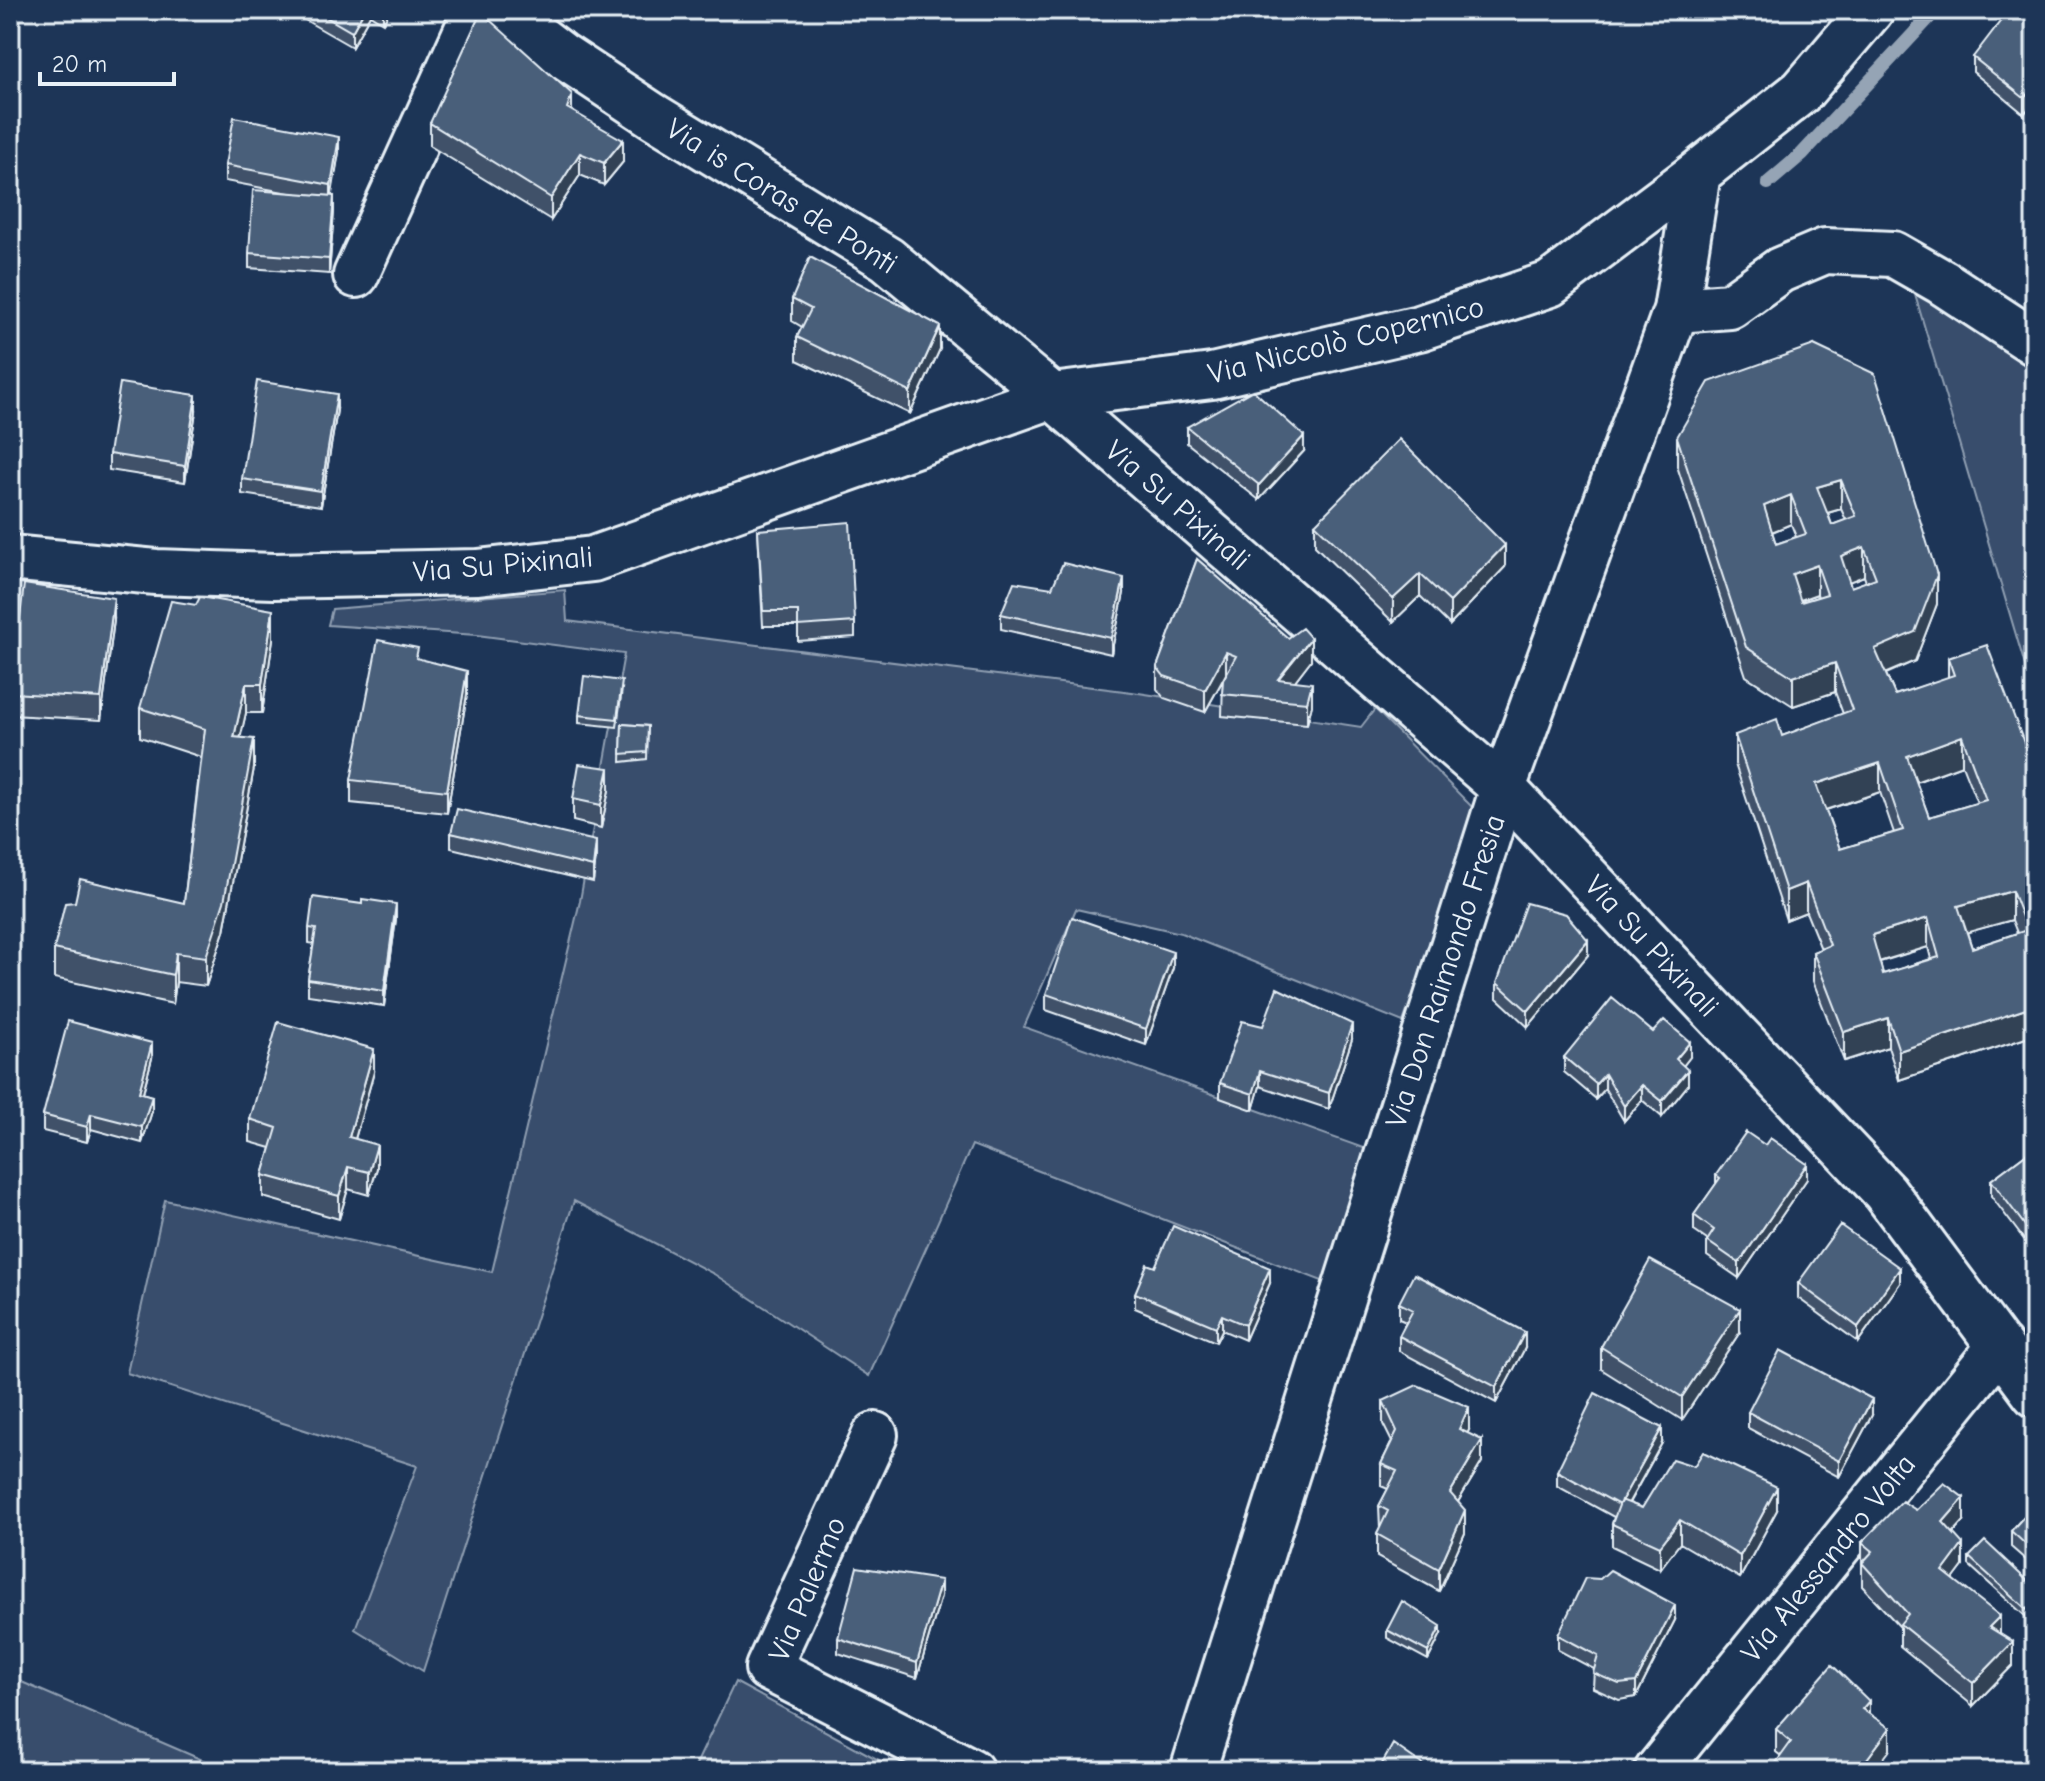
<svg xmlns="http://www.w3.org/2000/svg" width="2045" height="1781" viewBox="0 0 2045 1781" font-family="'Comic Neue',sans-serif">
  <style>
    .green { fill: #374d6c; stroke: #909fb2; stroke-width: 2 }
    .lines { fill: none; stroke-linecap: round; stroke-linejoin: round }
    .stream { stroke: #95a4b5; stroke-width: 14 }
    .minor-casing { stroke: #e8f1f8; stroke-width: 50 }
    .minor { stroke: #1d3557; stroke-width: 44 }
    .wall { fill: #3f5169; stroke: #e8f1f8; stroke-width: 2; fill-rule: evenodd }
    .shaded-wall { fill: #334255; stroke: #e8f1f8; stroke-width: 2 }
    .building { fill: #495e7a; stroke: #e8f1f8; stroke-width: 2; fill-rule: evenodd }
    .labels { text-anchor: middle; stroke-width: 6; stroke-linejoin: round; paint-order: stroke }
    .street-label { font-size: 30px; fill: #e8f1f8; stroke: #1d3557 }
  </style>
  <rect width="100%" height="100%" fill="#1d3557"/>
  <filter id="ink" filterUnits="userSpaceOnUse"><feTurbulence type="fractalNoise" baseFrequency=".0125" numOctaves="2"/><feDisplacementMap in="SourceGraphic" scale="16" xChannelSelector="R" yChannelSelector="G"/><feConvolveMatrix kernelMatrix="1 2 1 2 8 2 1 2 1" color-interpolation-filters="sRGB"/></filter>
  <g filter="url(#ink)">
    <path class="green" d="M 1910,278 L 2035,363 L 2035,699 Z
      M 565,590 L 567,621 L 1132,692 L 1361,727 L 1375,709 L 1479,814 L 1403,1022 L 1181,933 L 1076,909 L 1024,1027 L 1369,1150 L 1327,1283 L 972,1145 L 869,1376 L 714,1274 L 574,1201 L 423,1671 L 355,1629 L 417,1466 L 127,1373 L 165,1200 L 492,1272 L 580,901 L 624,654 L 477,635 L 328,625 L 332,609 Z
      M 10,1677 L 228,1771 L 10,1771 Z
      M 735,1682 L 899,1771 L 693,1771 Z"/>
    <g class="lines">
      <path class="stream" d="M 1768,183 L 1802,154 L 1936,10"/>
      <g class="minor-casing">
        <path id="minor" d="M 502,10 L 560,54 L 652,115 L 887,259 L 1052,396 L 1503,788 L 1885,1192 L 2035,1394
          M 356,275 L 476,10
          M 1676,310 L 1730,306 L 1780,270 L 1825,251 L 1893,254 L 1942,282 L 2035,343
          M 10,558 L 156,572 L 274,576 L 478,572 L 593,559 L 1052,396 L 1212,376 L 1419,328 L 1550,284 L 1698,173 L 1802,91 L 1871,10
          M 875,1435 L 768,1668 L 971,1771
          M 1193,1771 L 1503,788 L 1676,310 L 1698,173
          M 1657,1771 L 2000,1346"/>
      </g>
      <use href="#minor" class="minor"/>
    </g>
    <path class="wall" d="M 298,10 L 390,10 L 383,23 L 370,15 L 352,47 L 298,16 Z
      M 2035,10 L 2024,114 L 1973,72 L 1973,57 Z
      M 572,110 L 623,162 L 604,185 L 580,175 L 551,220 L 430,146 L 430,123 Z
      M 339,152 L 331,196 L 334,211 L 329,274 L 249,268 L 249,253 L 289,193 L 225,181 L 225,165 Z
      M 792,299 L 940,349 L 910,414 L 797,360 L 797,337 L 802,327 L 792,321 Z
      M 1814,345 L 1937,604 L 1915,661 L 1886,674 L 1895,695 L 1948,678 L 1948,658 L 2035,772 L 2035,1035 L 1899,1080 L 1888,1047 L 1844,1061 L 1813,981 L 1813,952 L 1821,949 L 1806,912 L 1786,920 L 1735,764 L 1735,735 L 1782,736 L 1843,714 L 1835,692 L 1793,706 L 1746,676 L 1677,466 L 1677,437 ZM 1841,509 L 1846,520 L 1832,525 L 1828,513 ZM 1791,524 L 1796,537 L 1776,544 L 1772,532 ZM 1864,576 L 1866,582 L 1851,587 L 1849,581 ZM 1817,594 L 1818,597 L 1801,602 L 1800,600 ZM 1962,765 L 1977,803 L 1929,817 L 1916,782 ZM 1880,792 L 1894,833 L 1840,849 L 1826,810 ZM 2012,920 L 2017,933 L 1972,948 L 1967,932 ZM 1928,947 L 1931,959 L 1883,974 L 1880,962 Z
      M 337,410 L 321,506 L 242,494 L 242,479 Z
      M 196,411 L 185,482 L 109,470 L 109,454 Z
      M 1187,427 L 1304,451 L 1259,500 L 1187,443 Z
      M 1315,524 L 1505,567 L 1450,625 L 1420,596 L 1393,622 L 1315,546 Z
      M 758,530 L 855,622 L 855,637 L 798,641 L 798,626 L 763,626 Z
      M 1197,559 L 1311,660 L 1295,681 L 1312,705 L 1307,724 L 1222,716 L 1223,680 L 1205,712 L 1164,698 L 1157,689 L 1157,667 Z
      M 1052,588 L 1124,593 L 1111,654 L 1001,629 L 1001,614 Z
      M 114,620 L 101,720 L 11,715 L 11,693 Z
      M 273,639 L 262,713 L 246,713 L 240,737 L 254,768 L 224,931 L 206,986 L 176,982 L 173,1004 L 54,978 L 54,949 L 75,902 L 184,903 L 201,757 L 140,737 L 140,708 Z
      M 418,659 L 467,694 L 447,813 L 351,803 L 351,780 Z
      M 622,689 L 617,727 L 579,723 L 579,715 Z
      M 622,724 L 648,726 L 647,759 L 621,762 Z
      M 609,790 L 601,828 L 573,821 L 573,799 Z
      M 451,833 L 596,856 L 593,882 L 451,848 Z
      M 362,904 L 396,919 L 384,1006 L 308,995 L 308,979 L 314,944 L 309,943 L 309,928 Z
      M 1588,955 L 1528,1027 L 1497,998 L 1497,983 Z
      M 1173,968 L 1146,1045 L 1046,1010 L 1046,994 Z
      M 1263,1026 L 1352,1039 L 1329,1109 L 1260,1086 L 1253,1110 L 1220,1098 L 1220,1083 Z
      M 1653,1032 L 1690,1057 L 1683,1066 L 1688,1085 L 1662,1117 L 1642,1100 L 1624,1121 L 1605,1089 L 1596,1099 L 1564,1072 L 1564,1057 Z
      M 152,1058 L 143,1093 L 152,1111 L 142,1143 L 91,1129 L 87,1142 L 43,1131 L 43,1115 Z
      M 374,1072 L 355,1139 L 377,1168 L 369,1195 L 348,1189 L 339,1219 L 263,1197 L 263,1175 L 271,1148 L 250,1142 L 250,1119 Z
      M 1765,1145 L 1807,1179 L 1739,1278 L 1707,1256 L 1707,1240 L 1694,1231 L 1694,1215 L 1716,1184 L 1716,1175 Z
      M 2035,1147 L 2035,1254 L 1991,1196 L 1991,1180 Z
      M 1155,1267 L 1270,1283 L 1245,1340 L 1222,1330 L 1216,1342 L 1135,1308 L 1135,1293 Z
      M 1798,1283 L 1900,1283 L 1858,1342 L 1798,1298 Z
      M 1399,1303 L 1525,1348 L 1496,1403 L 1399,1351 L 1399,1336 L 1406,1322 L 1399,1319 Z
      M 1740,1332 L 1682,1420 L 1601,1369 L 1601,1347 Z
      M 1383,1401 L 1469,1430 L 1467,1433 L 1482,1462 L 1458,1502 L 1465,1533 L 1439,1591 L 1377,1557 L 1377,1534 L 1380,1529 L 1379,1506 L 1388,1489 L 1381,1486 L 1381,1464 L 1392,1442 L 1383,1424 Z
      M 1748,1412 L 1872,1415 L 1839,1477 L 1748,1428 Z
      M 1662,1443 L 1629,1503 L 1642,1508 L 1777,1510 L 1740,1578 L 1680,1543 L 1660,1569 L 1612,1546 L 1612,1524 L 1614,1517 L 1557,1486 L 1557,1471 Z
      M 2035,1504 L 2035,1568 L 2011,1547 L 2011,1531 Z
      M 1916,1510 L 1964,1521 L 1953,1533 L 1963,1566 L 1953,1579 L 2000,1634 L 2013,1665 L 1973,1706 L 1900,1646 L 1900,1627 L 1862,1586 L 1862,1542 Z
      M 1969,1557 L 2035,1588 L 2035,1625 L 1969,1565 Z
      M 941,1596 L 917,1678 L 838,1653 L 838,1638 Z
      M 1675,1620 L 1636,1697 L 1619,1700 L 1593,1688 L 1594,1669 L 1558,1650 L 1558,1635 Z
      M 1387,1630 L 1441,1634 L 1428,1660 L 1387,1638 Z
      M 1869,1713 L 1890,1750 L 1781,1756 L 1776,1752 L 1776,1729 Z"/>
    <path class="shaded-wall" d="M 364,10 L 370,10 L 370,15 L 352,47 L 352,32 Z
      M 383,10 L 390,10 L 383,23 Z
      M 2035,86 L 2035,101 L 2024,114 L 2024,98 Z
      M 572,94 L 572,117 L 567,108 Z
      M 339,137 L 339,152 L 331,200 L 331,185 Z
      M 623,140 L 623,162 L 604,185 L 604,163 Z
      M 580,153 L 580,175 L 551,220 L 551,198 Z
      M 334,196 L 334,211 L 329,274 L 329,259 Z
      M 940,326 L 940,349 L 910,414 L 910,392 Z
      M 337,394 L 337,410 L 321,506 L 321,491 Z
      M 196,395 L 196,411 L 185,482 L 185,466 Z
      M 1304,436 L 1304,451 L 1259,500 L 1259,485 Z
      M 1841,480 L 1841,509 L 1817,516 L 1817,487 Z
      M 1791,495 L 1791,524 L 1764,535 L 1764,506 Z
      M 1505,545 L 1505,567 L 1450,625 L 1450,602 Z
      M 1864,547 L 1864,576 L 1841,585 L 1841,556 Z
      M 1817,565 L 1817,594 L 1792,603 L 1792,574 Z
      M 1420,574 L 1420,596 L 1393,622 L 1393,599 Z
      M 1937,575 L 1937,604 L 1915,661 L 1875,678 L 1875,649 Z
      M 1124,578 L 1124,593 L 1111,654 L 1111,638 Z
      M 114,598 L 114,620 L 101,720 L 101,698 Z
      M 273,610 L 273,639 L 262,713 L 262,684 Z
      M 1311,638 L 1311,660 L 1281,699 L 1278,679 Z
      M 1226,652 L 1226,674 L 1205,712 L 1205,690 Z
      M 1835,663 L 1835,692 L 1793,706 L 1793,677 Z
      M 467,671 L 467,694 L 447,813 L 447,791 Z
      M 1312,683 L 1312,705 L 1307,724 L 1307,702 Z
      M 246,684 L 246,713 L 234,766 L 234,737 Z
      M 1962,736 L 1962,765 L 1907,785 L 1907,756 Z
      M 254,739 L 254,768 L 224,931 L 206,986 L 206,957 Z
      M 1880,763 L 1880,792 L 1816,813 L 1816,784 Z
      M 609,768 L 609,790 L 601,828 L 601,805 Z
      M 2035,804 L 2035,833 L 2030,805 Z
      M 596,841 L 596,856 L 593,882 L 593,867 Z
      M 1806,883 L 1806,912 L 1786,920 L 1786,891 Z
      M 2012,891 L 2012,920 L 1958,935 L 1958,906 Z
      M 396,904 L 396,919 L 384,1006 L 384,991 Z
      M 1928,918 L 1928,947 L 1872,964 L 1872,935 Z
      M 1588,940 L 1588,955 L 1528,1027 L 1528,1011 Z
      M 1173,952 L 1173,968 L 1146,1045 L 1146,1029 Z
      M 176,953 L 176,982 L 173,1004 L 173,975 Z
      M 2035,1006 L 2035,1035 L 1899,1080 L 1899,1051 Z
      M 1888,1018 L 1888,1047 L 1844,1061 L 1844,1032 Z
      M 1352,1024 L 1352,1039 L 1329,1109 L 1329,1093 Z
      M 1690,1042 L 1690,1057 L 1676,1075 L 1676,1059 Z
      M 152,1043 L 152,1058 L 139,1107 L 139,1092 Z
      M 374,1049 L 374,1072 L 349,1160 L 349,1137 Z
      M 1688,1070 L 1688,1085 L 1662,1117 L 1662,1101 Z
      M 1260,1071 L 1260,1086 L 1253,1110 L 1253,1094 Z
      M 1605,1074 L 1605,1089 L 1596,1099 L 1596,1084 Z
      M 1642,1085 L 1642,1100 L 1624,1121 L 1624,1106 Z
      M 152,1096 L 152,1111 L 142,1143 L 142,1127 Z
      M 91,1114 L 91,1129 L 87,1142 L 87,1127 Z
      M 377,1145 L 377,1168 L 369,1195 L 369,1172 Z
      M 1807,1164 L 1807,1179 L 1739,1278 L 1739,1263 Z
      M 348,1167 L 348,1189 L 339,1219 L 339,1196 Z
      M 1270,1268 L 1270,1283 L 1245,1340 L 1245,1325 Z
      M 1900,1268 L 1900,1283 L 1858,1342 L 1858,1327 Z
      M 1740,1309 L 1740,1332 L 1682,1420 L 1682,1397 Z
      M 1222,1315 L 1222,1330 L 1216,1342 L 1216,1327 Z
      M 1525,1332 L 1525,1348 L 1496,1403 L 1496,1387 Z
      M 1872,1399 L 1872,1415 L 1839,1477 L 1839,1461 Z
      M 1469,1407 L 1469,1430 L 1459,1451 L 1459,1429 Z
      M 1662,1428 L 1662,1443 L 1619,1520 L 1619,1505 Z
      M 1482,1440 L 1482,1462 L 1450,1515 L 1450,1493 Z
      M 1777,1487 L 1777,1510 L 1740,1578 L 1740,1556 Z
      M 1964,1498 L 1964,1521 L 1943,1544 L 1943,1522 Z
      M 1465,1510 L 1465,1533 L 1439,1591 L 1439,1569 Z
      M 1680,1520 L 1680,1543 L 1660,1569 L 1660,1546 Z
      M 1963,1544 L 1963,1566 L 1943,1593 L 1943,1571 Z
      M 941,1580 L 941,1596 L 917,1678 L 917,1663 Z
      M 1675,1605 L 1675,1620 L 1636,1697 L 1636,1682 Z
      M 2000,1616 L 2000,1638 L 1989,1627 Z
      M 1441,1626 L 1441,1634 L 1428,1660 L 1428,1652 Z
      M 2013,1642 L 2013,1665 L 1973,1706 L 1973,1683 Z
      M 1869,1701 L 1869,1723 L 1862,1709 Z
      M 1890,1728 L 1890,1750 L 1874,1771 L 1858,1771 Z"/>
    <path class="building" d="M 314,10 L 364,10 L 352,32 Z
      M 2009,10 L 2035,10 L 2035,86 L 2024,98 L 1973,57 Z
      M 481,12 L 572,94 L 567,108 L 623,140 L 604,163 L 580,153 L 551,198 L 430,123 Z
      M 234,117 L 339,137 L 331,185 L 225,165 Z
      M 253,190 L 334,196 L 329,259 L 249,253 Z
      M 810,257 L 940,326 L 910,392 L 797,337 L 811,309 L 792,299 Z
      M 1814,345 L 1875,374 L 1937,575 L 1915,632 L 1875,649 L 1895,695 L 1954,675 L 1948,658 L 1987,645 L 2035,772 L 2035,804 L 2030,805 L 2035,821 L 2035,1006 L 1899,1051 L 1888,1018 L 1844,1032 L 1813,952 L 1830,945 L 1806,883 L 1786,891 L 1735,735 L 1777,719 L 1782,736 L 1852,710 L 1835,663 L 1793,677 L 1746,647 L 1677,437 L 1709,382 ZM 1841,480 L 1856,516 L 1832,525 L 1817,487 ZM 1791,495 L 1806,534 L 1776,544 L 1764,506 ZM 1864,547 L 1876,578 L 1851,587 L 1841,556 ZM 1817,565 L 1827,594 L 1801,602 L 1792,574 ZM 1962,736 L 1986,800 L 1929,817 L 1907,756 ZM 1880,763 L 1903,830 L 1840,849 L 1816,784 ZM 2012,891 L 2027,930 L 1972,948 L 1958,906 ZM 1928,918 L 1939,957 L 1883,974 L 1872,935 Z
      M 257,381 L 337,394 L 321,491 L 242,479 Z
      M 120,383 L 196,395 L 185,466 L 109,454 Z
      M 1253,390 L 1304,436 L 1259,485 L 1187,427 Z
      M 1399,439 L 1505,545 L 1450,602 L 1420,574 L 1393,599 L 1315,524 Z
      M 850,522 L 855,622 L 798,626 L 798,611 L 763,611 L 758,530 Z
      M 1197,559 L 1288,638 L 1302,628 L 1311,638 L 1278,679 L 1312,683 L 1307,702 L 1222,694 L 1223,680 L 1236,656 L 1226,652 L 1205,690 L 1164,676 L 1157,667 Z
      M 1063,563 L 1124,578 L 1111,638 L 1001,614 L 1014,582 L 1052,588 Z
      M 24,584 L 114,598 L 101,698 L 11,693 Z
      M 200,597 L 273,610 L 262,684 L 246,684 L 234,737 L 254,739 L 224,902 L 206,957 L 176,953 L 173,975 L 54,949 L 65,903 L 75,902 L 80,879 L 184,903 L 205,729 L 140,708 L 171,601 L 196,605 Z
      M 378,640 L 418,648 L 416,658 L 467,671 L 447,791 L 351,780 Z
      M 584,676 L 622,681 L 617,719 L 579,715 Z
      M 622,724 L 648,726 L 647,752 L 621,754 Z
      M 579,764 L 609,768 L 601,805 L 573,799 Z
      M 457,809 L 596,841 L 593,867 L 451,833 Z
      M 313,897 L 362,904 L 362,899 L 396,904 L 384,991 L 308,979 L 316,929 L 309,928 Z
      M 1526,903 L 1566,914 L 1588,940 L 1528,1011 L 1497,983 Z
      M 1072,917 L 1173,952 L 1146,1029 L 1046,994 Z
      M 1277,988 L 1352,1024 L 1329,1093 L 1260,1071 L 1253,1094 L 1220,1083 L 1242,1021 L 1263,1026 Z
      M 1612,998 L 1653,1032 L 1664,1020 L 1690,1042 L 1676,1059 L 1688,1070 L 1662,1101 L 1642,1085 L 1624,1106 L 1605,1074 L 1596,1084 L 1564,1057 Z
      M 68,1021 L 152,1043 L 139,1092 L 152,1096 L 142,1127 L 91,1114 L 87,1127 L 43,1115 Z
      M 278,1022 L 374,1049 L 349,1137 L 377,1145 L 369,1172 L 348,1167 L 339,1196 L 263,1175 L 277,1128 L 250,1119 Z
      M 1746,1132 L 1765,1145 L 1770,1138 L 1807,1164 L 1739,1263 L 1707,1241 L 1714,1230 L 1694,1215 L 1720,1178 L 1716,1175 Z
      M 2035,1147 L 2035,1239 L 1991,1180 Z
      M 1840,1225 L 1900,1268 L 1858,1327 L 1798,1283 Z
      M 1173,1226 L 1270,1268 L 1245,1325 L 1222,1315 L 1216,1327 L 1135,1293 L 1147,1264 L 1155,1267 Z
      M 1650,1260 L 1740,1309 L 1682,1397 L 1601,1347 Z
      M 1414,1274 L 1525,1332 L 1496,1387 L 1399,1336 L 1413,1310 L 1399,1303 Z
      M 1780,1350 L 1872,1399 L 1839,1461 L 1748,1412 Z
      M 1417,1385 L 1469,1407 L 1459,1429 L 1482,1440 L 1450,1493 L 1465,1510 L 1439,1569 L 1377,1534 L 1388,1511 L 1379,1506 L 1397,1471 L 1381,1464 L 1397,1431 L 1383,1401 Z
      M 1595,1393 L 1662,1428 L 1619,1505 L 1557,1471 Z
      M 1703,1452 L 1777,1487 L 1740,1556 L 1680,1520 L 1660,1546 L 1612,1524 L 1621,1500 L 1642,1508 L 1672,1459 L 1694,1466 Z
      M 1944,1483 L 1964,1498 L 1943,1522 L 1963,1544 L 1943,1571 L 2000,1616 L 1989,1627 L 2013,1642 L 1973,1683 L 1900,1624 L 1908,1614 L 1862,1563 L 1873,1551 L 1862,1542 L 1902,1501 L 1916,1510 Z
      M 2035,1504 L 2035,1553 L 2011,1531 Z
      M 1985,1541 L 2035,1588 L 2035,1617 L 1969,1557 Z
      M 857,1567 L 941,1580 L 917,1663 L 838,1638 Z
      M 1610,1570 L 1675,1605 L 1636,1682 L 1619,1684 L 1593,1673 L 1598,1656 L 1558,1635 L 1585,1578 L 1600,1579 Z
      M 1402,1601 L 1441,1626 L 1428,1652 L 1387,1630 Z
      M 1832,1665 L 1869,1701 L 1862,1709 L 1890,1728 L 1858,1771 L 1770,1771 L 1791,1742 L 1776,1729 Z
      M 1393,1744 L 1426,1767 L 1422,1771 L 1378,1771 Z"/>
  </g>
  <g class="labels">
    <g class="street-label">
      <text transform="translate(782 196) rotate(32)" y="10">Via is Coras de Ponti</text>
      <text transform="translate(1346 340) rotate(-14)" y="10">Via Niccolò Copernico</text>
      <text transform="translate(1178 505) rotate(41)" y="10">Via Su Pixinali</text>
      <text transform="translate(503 564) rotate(-5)" y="10">Via Su Pixinali</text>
      <text transform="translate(1652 946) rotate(47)" y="10">Via Su Pixinali</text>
      <text transform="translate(1445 971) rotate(-72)" y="10">Via Don Raimondo Fresia</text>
      <text transform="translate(1828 1558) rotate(-51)" y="10">Via Alessandro Volta</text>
      <text transform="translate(807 1589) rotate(-67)" y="10">Via Palermo</text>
    </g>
  </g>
  <rect width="2045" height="1781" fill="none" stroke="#1d3557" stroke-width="40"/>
  <rect x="20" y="20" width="2005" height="1741" fill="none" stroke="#e8f1f8" stroke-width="3" filter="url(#ink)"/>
  <path d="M40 72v12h134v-12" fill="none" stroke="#e8f1f8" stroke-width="4"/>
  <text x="52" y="72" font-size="24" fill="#e8f1f8" stroke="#1d3557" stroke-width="6" paint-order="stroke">20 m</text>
</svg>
